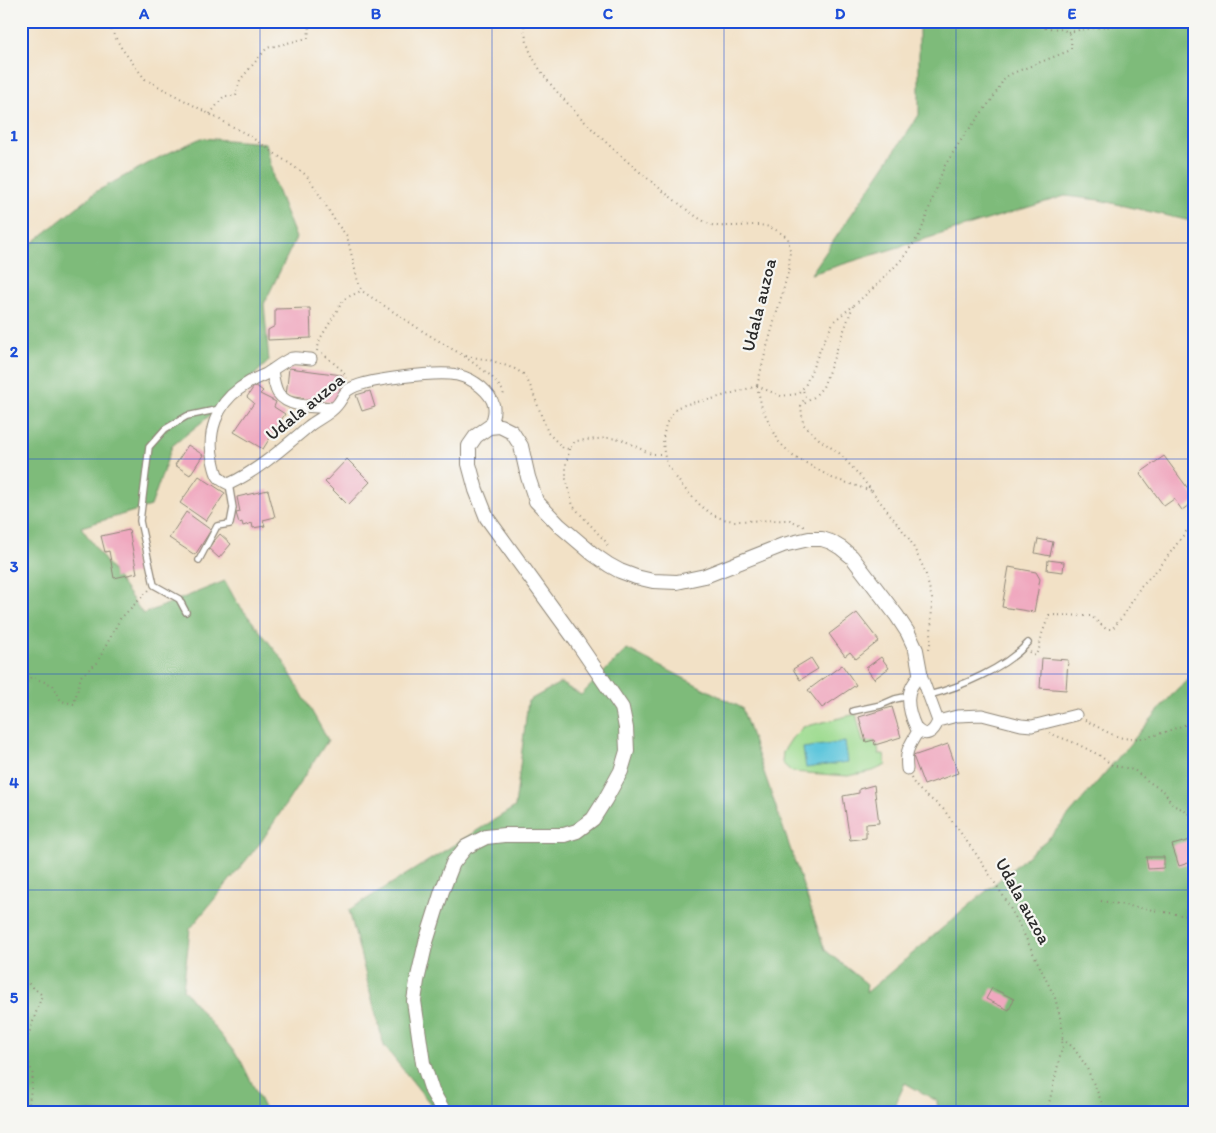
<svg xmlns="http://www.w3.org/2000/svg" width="1216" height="1133" viewBox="0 0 1216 1133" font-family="Itim,sans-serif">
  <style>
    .green { fill: #9edb90; stroke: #64835e }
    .forest { fill: #7ebb7a; stroke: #547352 }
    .water { fill: #5fc6dc; stroke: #457884 }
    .building { fill: #f0a8bf }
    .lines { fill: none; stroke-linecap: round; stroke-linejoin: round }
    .service-casing { stroke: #8e8678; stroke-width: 8 }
    .minor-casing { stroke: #8e8678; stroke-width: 13 }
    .tertiary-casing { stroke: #8e8678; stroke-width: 16 }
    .path { stroke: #8e8678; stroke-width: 2; stroke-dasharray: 1 4; stroke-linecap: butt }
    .service { stroke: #fff; stroke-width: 5.5 }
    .minor { stroke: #fff; stroke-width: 11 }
    .tertiary { stroke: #fff; stroke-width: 14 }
    .grid { fill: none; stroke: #1d4ed8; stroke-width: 1; stroke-opacity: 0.55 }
    .labels { text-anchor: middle; stroke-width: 4.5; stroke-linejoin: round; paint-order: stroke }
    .street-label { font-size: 18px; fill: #2b2b2b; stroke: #f6f6f2 }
    .neatline { fill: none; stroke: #1d4ed8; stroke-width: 2 }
    .grid-label { font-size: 16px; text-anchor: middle; font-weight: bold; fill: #1d4ed8 }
  </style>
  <rect width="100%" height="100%" fill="#f6f6f2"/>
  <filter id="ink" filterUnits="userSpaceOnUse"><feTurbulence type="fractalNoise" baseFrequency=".02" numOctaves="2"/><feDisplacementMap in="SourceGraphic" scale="10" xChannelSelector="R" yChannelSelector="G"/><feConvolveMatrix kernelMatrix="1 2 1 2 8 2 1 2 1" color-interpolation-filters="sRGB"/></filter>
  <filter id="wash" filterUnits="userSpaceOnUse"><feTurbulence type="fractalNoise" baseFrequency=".0096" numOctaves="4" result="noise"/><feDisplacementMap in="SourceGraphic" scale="20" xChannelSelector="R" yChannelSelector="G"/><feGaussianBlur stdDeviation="1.12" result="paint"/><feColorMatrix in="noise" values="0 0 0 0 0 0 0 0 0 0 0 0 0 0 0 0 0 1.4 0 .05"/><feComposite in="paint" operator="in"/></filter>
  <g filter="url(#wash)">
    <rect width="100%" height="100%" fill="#f2e1c6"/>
    <path class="green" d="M 856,714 L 863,742 L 877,741 L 879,754 L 884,754 L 886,765 L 873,771 L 848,776 L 792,772 L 782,763 L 783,752 L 792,738 L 803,727 Z"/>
    <path class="forest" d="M 919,21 L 1195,21 L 1195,222 L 1099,200 L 1065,196 L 811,274 L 919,115 Z
      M 201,138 L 266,143 L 274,182 L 296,238 L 264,304 L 269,361 L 223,405 L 172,446 L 151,506 L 81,527 L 143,614 L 225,581 L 236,601 L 282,659 L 328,740 L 261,842 L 190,929 L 183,989 L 240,1059 L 266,1112 L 21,1112 L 21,252 L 97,191 L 162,156 Z
      M 627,649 L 742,708 L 825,950 L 867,984 L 866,993 L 1051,836 L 1177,689 L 1195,674 L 1195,1112 L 938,1112 L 937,1101 L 905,1083 L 892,1112 L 437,1112 L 384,1046 L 349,910 L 515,807 L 528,701 L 560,683 L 581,695 Z"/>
    <path class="water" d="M 845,742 L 848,762 L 806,768 L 803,748 Z"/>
    <g id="blocks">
      <path class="building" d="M 310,308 L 311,338 L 268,340 L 268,330 L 275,326 L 275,309 Z
        M 289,368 L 342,375 L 338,403 L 286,396 Z
        M 255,385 L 263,391 L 260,394 L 276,402 L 274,407 L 285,414 L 263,449 L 234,432 L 254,403 L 247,397 Z
        M 370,391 L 375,407 L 362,411 L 356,395 Z
        M 188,445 L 203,455 L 190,475 L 175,465 Z
        M 1164,456 L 1195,498 L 1195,501 L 1182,510 L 1174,499 L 1164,506 L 1140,473 Z
        M 347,459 L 370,482 L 348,505 L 325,482 Z
        M 199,476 L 225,493 L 206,521 L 180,503 Z
        M 268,490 L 275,517 L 263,520 L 265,526 L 253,528 L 252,523 L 243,526 L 242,522 L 239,523 L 236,513 L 240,512 L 237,497 Z
        M 186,512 L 211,530 L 195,555 L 169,538 Z
        M 129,530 L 137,573 L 114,578 L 109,551 L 105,552 L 101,536 Z
        M 220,534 L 231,544 L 219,558 L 208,548 Z
        M 1038,539 L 1053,542 L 1050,556 L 1035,553 Z
        M 1048,560 L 1064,562 L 1063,572 L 1047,570 Z
        M 1009,567 L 1036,572 L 1040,579 L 1034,612 L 1002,607 Z
        M 857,613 L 879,641 L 856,659 L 850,652 L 845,656 L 829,634 Z
        M 881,657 L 889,668 L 874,679 L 866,668 Z
        M 811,658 L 818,669 L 800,680 L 793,669 Z
        M 1042,658 L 1068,660 L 1066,690 L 1040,688 Z
        M 842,665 L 856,685 L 822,708 L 808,690 Z
        M 892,707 L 901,737 L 875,745 L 874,740 L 866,742 L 859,717 Z
        M 948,744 L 958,773 L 924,785 L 913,756 Z
        M 874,785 L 879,823 L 866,824 L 866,838 L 850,840 L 843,796 L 859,793 L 859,789 Z
        M 1191,840 L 1195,853 L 1195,861 L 1179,866 L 1172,845 Z
        M 1146,857 L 1164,857 L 1164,868 L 1148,869 Z
        M 992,988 L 1014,999 L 1009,1010 L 986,999 Z"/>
    </g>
  </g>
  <g filter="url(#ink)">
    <use href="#blocks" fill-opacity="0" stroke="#8e8678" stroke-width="1"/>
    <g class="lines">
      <g class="service-casing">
        <path id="service" d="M 199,560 L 217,526 L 230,524 L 233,508 L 229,484
          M 186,612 L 179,599 L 154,585 L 140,521 L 149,447 L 165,429 L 187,416 L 220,409
          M 929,695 C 961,687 1005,668 1028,643
          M 853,711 L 881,705 L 895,699 L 909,696"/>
      </g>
      <g class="minor-casing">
        <path id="minor" d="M 311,359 C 306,359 296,357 292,358 C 284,361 274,369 266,374 C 256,378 247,383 239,389 C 216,405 207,434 213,460 C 216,473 216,479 229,484 C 259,470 284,447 309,426 C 318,419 330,414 337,405 C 341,401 343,394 348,390 C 363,379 439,371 457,375 C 466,377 474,381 481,387 C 495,399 498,410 489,427
          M 272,370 C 273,377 274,386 278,393 C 288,408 316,407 333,408
          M 920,672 L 938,721 C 934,732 926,739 916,728 C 910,715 905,699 912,686 C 915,681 918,677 920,672 Z
          M 938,721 L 957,716 L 982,715 L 1021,725 L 1032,726 L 1076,715
          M 907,769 C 905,750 909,747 918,731"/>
      </g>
      <g class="tertiary-casing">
        <path id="tertiary" d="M 444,1112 L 432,1091 L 423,1063 L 414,1001 L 417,981 L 426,942 L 442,891 L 453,863 L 466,847 L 486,837 L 504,835 L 564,835 L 577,831 L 593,819 L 605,800 L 621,771 L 627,751 L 626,728 L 622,708 L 577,642 L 487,518 L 476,490 L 469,464 L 469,446 L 476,436 L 489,427 L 500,426 L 512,432 L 521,446 L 528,477 L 536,501 L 559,525 L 593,554 L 609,565 L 620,571 L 636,577 L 653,581 L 677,582 L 705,576 L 783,545 L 809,539 L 822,539 L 831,542 L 841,548 L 852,557 L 897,616 L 908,633 L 916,650 L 920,672"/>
      </g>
      <path class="path" d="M 106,21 L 122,49 L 145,79 L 248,135 L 306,175 L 314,186 L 337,224 L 347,236 L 358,282 L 362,291 L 424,332 L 464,356 L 491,376 L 504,392 L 503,396
        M 524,21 C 524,34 528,50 535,61 C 544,78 557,92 570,106 C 600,139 633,167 668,195 C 680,204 698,220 712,225 C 718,227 725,226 731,226 C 758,226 764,220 788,238 L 790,250 L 789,269 L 779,305 L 766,350 L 757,386
        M 1068,32 C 1109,24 1153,24 1195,27
        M 210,114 L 224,96 L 236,96 L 240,80 L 267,48 L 308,38 L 310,21
        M 853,306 L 823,387 L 814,397 L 801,406 L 803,424 L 820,440 L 839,453 L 861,477 L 910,540 L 925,571 L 932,599 L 931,639 L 929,649
        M 317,351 L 320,339 L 344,299 L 361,291
        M 322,353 L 343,371 L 346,378
        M 466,356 L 490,360 L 515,369 L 525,375 L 532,390 L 548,433 L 563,448 L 569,449 L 575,441 L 608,438 L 621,439 L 651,454 L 664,454
        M 757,386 L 781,396 L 797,394 L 805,386 L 823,343 L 834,321 L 853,306 L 879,283 L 903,258 L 920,234 L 944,167 L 963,137 L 993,98 L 1005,77 L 1013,73 L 1071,50 C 1073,28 1064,29 1045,28 L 1040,21
        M 757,386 L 712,399 L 691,403 L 678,407 L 673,412 L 666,424 L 663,438 L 664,454 L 668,466 L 683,487 L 701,506 L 713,515 L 723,519 L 734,521 L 790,520 L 805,527
        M 757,386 L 762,408 L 779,442 L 794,457 L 808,464 L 832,478 L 872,491
        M 801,406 L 805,397 L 803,390
        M 569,449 L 569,452 L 566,463 L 566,479 L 573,506 L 606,542 L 609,549
        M 1030,652 L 1035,656 L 1039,649 L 1042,634 L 1049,615 L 1091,616 L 1106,629 L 1112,629 L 1124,615 L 1141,586 L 1159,568 L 1191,525 L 1195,522
        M 21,690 L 31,677 L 53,685 L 61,701 L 74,704 L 81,676 L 97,663 L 120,619 L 149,590
        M 1085,720 C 1095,725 1105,732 1116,736 C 1141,745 1171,729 1195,721
        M 1049,733 L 1075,743 L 1099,755 L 1112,765 L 1134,770 L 1149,782 L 1165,792 L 1172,805 L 1187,811 L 1195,825
        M 911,778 C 918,793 932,798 944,810 L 976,854 L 1004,897 L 1019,924 L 1055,998 L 1061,1021 L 1063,1033 L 1062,1048 L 1047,1112
        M 1101,901 L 1187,916 L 1195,920
        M 21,977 L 42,995 L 24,1048 L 33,1075 L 29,1103 L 26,1112
        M 1062,1039 L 1073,1047 L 1086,1066 L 1106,1112"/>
      <use href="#service" class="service"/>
      <use href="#minor" class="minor"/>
      <use href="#tertiary" class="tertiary"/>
    </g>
  </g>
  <path class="grid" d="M 260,21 L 260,1112M 492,21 L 492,1112M 724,21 L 724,1112M 956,21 L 956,1112M 21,243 L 1195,243M 21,459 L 1195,459M 21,674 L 1195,674M 21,890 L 1195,890"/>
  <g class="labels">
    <g class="street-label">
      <text transform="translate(759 305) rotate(-76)" y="6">Udala auzoa</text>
      <text transform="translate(305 407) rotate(-39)" y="6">Udala auzoa</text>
      <text transform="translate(1023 901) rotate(61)" y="6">Udala auzoa</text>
    </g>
  </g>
  <rect width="1216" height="1133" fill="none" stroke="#f6f6f2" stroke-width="55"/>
  <rect x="28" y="28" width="1160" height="1078" class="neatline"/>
  <g class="grid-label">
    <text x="144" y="19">A</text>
    <text x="376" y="19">B</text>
    <text x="608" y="19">C</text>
    <text x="840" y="19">D</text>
    <text x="1072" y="19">E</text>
    <text x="14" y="141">1</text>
    <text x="14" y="357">2</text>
    <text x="14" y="572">3</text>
    <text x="14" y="788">4</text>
    <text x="14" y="1003">5</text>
  </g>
</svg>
